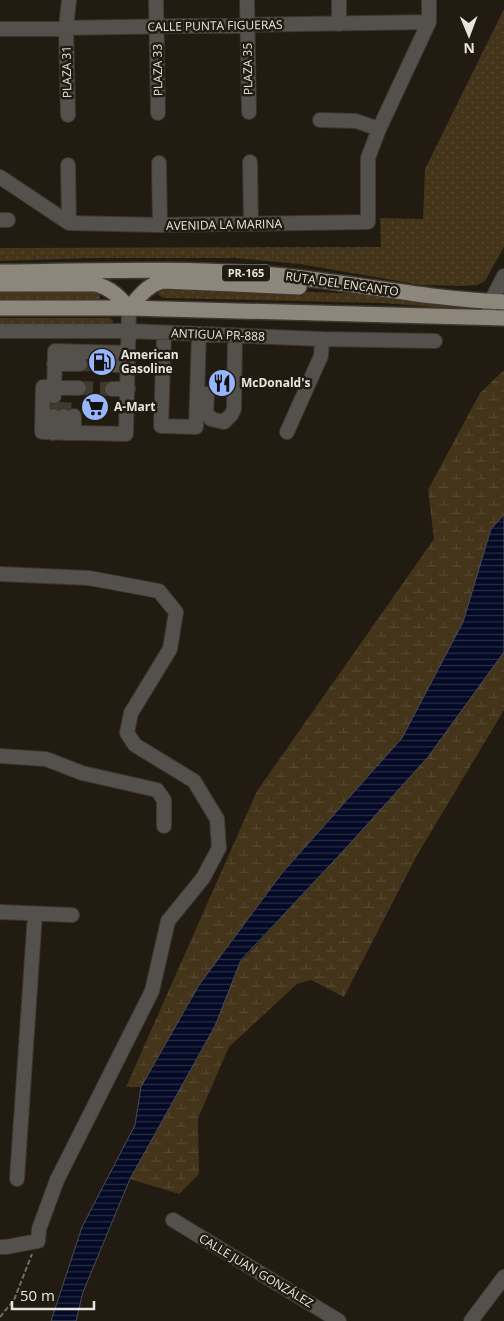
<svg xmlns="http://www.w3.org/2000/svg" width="504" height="1321" viewBox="0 0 504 1321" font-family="'Open Sans',sans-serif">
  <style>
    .grass { fill: url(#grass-dots) }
    .wetland { fill: url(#wetland-marsh) }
    .water { fill: url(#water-rules); stroke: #494c5c }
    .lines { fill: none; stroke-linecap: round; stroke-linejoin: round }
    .minor-tunnel { stroke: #3f3930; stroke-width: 14; stroke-dasharray: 14 7; stroke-linecap: butt }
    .minor-casing { stroke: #3d372e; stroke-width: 16 }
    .major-casing { stroke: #3d372e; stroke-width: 18 }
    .path { stroke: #736e65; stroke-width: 2; stroke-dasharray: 5 2.5; stroke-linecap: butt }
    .minor { stroke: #54514c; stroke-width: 14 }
    .major { stroke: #8c867b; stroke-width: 15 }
    .labels { text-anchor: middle; stroke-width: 5; stroke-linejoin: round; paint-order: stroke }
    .shield { fill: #211b11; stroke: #ada8a0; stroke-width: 1 }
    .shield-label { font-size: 11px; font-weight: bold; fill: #e9e5de }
    .street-label { font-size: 12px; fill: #e9e5de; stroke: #211b11 }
    .poi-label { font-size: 12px; font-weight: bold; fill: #e9e5de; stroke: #211b11; text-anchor: start }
  </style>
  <defs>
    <pattern id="grass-dots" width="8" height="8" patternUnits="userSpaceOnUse" patternTransform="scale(1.25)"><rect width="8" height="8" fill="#43341a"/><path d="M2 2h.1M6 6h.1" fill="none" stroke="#554830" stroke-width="1.8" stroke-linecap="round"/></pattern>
    <pattern id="wetland-marsh" width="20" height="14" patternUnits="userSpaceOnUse" patternTransform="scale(1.25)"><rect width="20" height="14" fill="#43341a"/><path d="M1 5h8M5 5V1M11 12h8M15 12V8" fill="none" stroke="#554830"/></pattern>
    <pattern id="water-rules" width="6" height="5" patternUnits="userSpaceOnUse" patternTransform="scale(1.25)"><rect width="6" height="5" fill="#040a25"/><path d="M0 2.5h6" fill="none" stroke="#292e44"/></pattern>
  </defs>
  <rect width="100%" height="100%" fill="#211b11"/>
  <path class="grass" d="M 504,9 L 504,247 L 485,281 L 477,285 L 462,286 L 421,285 L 300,264 L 234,258 L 93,258 L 0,261 L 0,248 L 381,247 L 380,218 L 423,219 L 425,169 Z
    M 160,286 L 389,295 L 469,307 L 466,309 L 460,309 L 383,303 L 164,298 L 158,295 Z
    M 0,288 L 95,291 L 100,296 L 100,299 L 0,301 Z
    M 0,318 L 109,318 L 113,320 L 112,324 L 108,326 L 0,326 Z"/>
  <path class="wetland" d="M 504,370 L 504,515 L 491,529 L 463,622 L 402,738 L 282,873 L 199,985 L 141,1087 L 126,1087 L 257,791 L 434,539 L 428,490 L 480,393 Z
    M 504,652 L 504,710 L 416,857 L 344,997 L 311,980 L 297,984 L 229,1047 L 198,1118 L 199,1174 L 179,1194 L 130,1179 L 215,1026 L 239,964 L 428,757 Z"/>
  <path class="water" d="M 504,515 L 504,652 L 428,757 L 346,848 L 241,960 L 215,1026 L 130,1179 L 83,1292 L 76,1321 L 51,1321 L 82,1227 L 135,1125 L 141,1087 L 199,985 L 282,873 L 402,738 L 463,622 L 491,529 Z"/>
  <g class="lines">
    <path class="minor-tunnel" d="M 80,364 L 113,365
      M 79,388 L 112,389
      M 53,416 L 54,397
      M 64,416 L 65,397"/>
    <g class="minor-casing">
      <path id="minor" d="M 156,0 L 158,113
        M 247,0 L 249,112
        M 339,0 L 339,24
        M 0,29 L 429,22
        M 68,115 L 66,28 L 69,0
        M 320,120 L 356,121 L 379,129
        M 250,162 L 251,224
        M 159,163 L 160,225
        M 68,165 L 69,223
        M 0,177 L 69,223 L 160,225 L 368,222 L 368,158 L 379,129 L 429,22 L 429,0
        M 0,220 L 8,220
        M 487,317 L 491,301 L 504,276
        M 0,331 L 129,331 L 322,339 L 435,341
        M 164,333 L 161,426 L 196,427 L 199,334
        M 54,364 L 80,364
        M 113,365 L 128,365
        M 79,388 L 43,387 L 42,432 L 126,434 L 129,308
        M 112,389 L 128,389
        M 207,394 L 206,412 L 211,419 L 224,422 L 231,415 L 234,409 L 235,335
        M 54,396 L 55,351 L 129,353
        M 287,432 L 321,356 L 322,339
        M 53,433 L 53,416
        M 64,433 L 64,416
        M 74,433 L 74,416
        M 0,574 L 89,578 L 159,591 L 176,612 L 170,649 L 131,713 L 127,733 L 135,745 L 194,781 L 217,819 L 219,848 L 203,878 L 168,921 L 152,991 L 57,1180 L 39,1229 L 38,1241 L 6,1247 L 0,1247
        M 0,756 L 46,759 L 82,773 L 157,790 L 164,800 L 164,826
        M 0,912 L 72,915
        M 17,1179 L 35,914
        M 173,1220 L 339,1321
        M 471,1321 L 504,1277"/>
    </g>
    <g class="major-casing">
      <path id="major" d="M 0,272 C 91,271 182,267 274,275 C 351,282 426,299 504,302
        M 0,284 L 95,284 C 111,288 119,297 129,308 C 140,296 147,285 163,281 L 299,287
        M 0,308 L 129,308 L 504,318"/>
    </g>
    <path class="path" d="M 0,1317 L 14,1300 L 32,1254"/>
    <use href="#minor" class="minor"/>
    <use href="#major" class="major"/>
  </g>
  <defs>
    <g id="fuel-disc" transform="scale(1.4375)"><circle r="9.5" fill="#98b6fd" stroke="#211b11"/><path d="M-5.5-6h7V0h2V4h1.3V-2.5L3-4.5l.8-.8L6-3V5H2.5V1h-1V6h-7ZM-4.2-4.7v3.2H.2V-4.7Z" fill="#111"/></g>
    <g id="restaurant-disc" transform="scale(1.4375)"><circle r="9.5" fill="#98b6fd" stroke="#211b11"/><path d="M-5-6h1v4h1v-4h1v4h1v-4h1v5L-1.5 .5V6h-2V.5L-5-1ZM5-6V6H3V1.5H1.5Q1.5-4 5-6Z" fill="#111"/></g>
    <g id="supermarket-disc" transform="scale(1.4375)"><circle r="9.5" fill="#98b6fd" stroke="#211b11"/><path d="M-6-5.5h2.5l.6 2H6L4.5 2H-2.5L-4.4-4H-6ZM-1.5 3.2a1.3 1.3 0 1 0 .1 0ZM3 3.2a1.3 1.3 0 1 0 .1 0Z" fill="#111"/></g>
  </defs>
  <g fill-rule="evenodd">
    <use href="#fuel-disc" x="102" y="362"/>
    <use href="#restaurant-disc" x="222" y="383"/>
    <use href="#supermarket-disc" x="95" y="407"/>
  </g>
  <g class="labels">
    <rect class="shield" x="222" y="264.5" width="48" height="17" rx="4"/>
    <g class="shield-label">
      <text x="246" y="277">PR-165</text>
    </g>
    <g class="street-label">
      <text transform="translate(215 26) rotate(-1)" y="4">CALLE PUNTA FIGUERAS</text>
      <text transform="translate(248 69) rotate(-91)" y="4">PLAZA 35</text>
      <text transform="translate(158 70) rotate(-91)" y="4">PLAZA 33</text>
      <text transform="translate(67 72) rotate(-91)" y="4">PLAZA 31</text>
      <text transform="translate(224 225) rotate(-1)" y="4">AVENIDA LA MARINA</text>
      <text transform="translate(342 284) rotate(8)" y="4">RUTA DEL ENCANTO</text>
      <text transform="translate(218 335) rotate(2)" y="4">ANTIGUA PR-888</text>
      <text transform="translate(256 1271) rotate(31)" y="4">CALLE JUAN GONZÁLEZ</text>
    </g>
    <g class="poi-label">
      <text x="121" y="359">American<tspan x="121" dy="14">Gasoline</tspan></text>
      <text x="241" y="387">McDonald's</text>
      <text x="114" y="411">A-Mart</text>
    </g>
  </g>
  <g transform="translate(469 35) rotate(179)" stroke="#211b11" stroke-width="4" paint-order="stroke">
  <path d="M0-4L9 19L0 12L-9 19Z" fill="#e9e5de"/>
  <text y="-8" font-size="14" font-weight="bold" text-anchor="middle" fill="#e9e5de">N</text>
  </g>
  <path d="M12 1301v8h82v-8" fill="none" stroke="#e9e5de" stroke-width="2.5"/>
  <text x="20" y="1301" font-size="15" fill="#e9e5de" stroke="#211b11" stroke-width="4" paint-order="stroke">50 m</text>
</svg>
